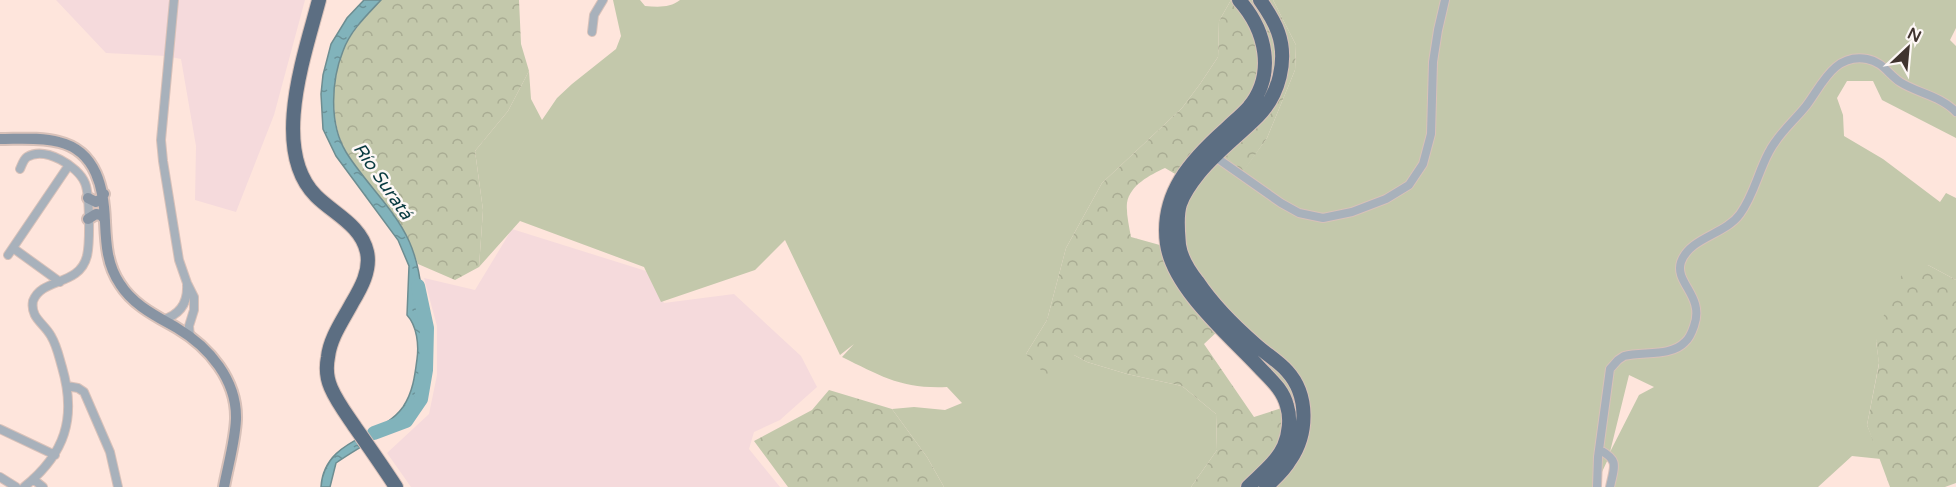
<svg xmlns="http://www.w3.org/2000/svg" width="1956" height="487" viewBox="0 0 1956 487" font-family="'Varela Round',sans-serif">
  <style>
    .industrial { fill: #f5dadc }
    .grass { fill: #c3c8ab; fill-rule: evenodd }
    .forest { fill: url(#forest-crowns) }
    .water { fill: url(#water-ripples); stroke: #6d8d91; stroke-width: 1.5 }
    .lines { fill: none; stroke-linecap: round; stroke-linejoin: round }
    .river { stroke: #81b3bb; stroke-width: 14 }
    .street-casing { stroke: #d8c1b9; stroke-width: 10 }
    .secondary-casing { stroke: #d8c1b9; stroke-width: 14 }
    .highway-casing { stroke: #d8c1b9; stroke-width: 16 }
    .street { stroke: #a8b1bb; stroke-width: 8 }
    .secondary { stroke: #8894a3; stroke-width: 10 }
    .highway { stroke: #5c6e82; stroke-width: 14 }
    .labels { text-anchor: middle; stroke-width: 5; stroke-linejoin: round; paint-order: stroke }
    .water-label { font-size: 18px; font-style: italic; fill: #083a40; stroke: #fdf7f5 }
  </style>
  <defs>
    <pattern id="forest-crowns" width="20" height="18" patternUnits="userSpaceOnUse" patternTransform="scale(1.5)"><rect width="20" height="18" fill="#c3c8ab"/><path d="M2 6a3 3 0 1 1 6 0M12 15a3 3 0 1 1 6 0" fill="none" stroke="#a9ac93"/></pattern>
    <pattern id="water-ripples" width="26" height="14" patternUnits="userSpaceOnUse" patternTransform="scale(1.5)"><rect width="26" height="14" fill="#81b3bb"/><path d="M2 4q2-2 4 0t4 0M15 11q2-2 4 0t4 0" fill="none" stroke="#6b9298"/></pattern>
  </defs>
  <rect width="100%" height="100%" fill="#fee5dc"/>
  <path class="industrial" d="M 56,0 L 305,0 L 274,115 L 236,212 L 195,200 L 196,146 L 181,59 L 166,56 L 106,53 Z
    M 512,229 L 646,271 L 664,303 L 734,294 L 801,356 L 817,387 L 780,420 L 754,432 L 749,449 L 780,487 L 411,487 L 387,453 L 429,414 L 437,375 L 437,326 L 424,278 L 475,290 Z"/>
  <path class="grass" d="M 613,0 L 640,0 L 645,6 C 658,7 670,8 680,0 L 1231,0 L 1219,21 L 1218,57 L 1200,84 L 1182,108 L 1102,183 L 1066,248 L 1047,320 L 1026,354 L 1074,355 L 1087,362 L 1127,374 L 1182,386 L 1216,414 L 1217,450 L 1191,487 L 944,487 L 927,457 L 892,409 L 914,407 L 945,410 L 962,403 L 947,387 C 901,389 881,376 842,357 L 854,344 L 840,355 L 785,240 L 755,270 L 661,302 L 644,267 L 520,221 L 479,267 L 483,210 L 475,151 L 508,111 L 529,71 L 531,99 L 542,120 L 557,98 L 572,84 L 616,49 L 621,36 Z
    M 1273,0 L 1956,0 L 1956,28 L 1950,40 L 1956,46 L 1956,138 L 1882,100 L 1873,81 L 1847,81 L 1837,98 L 1843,115 L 1844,136 L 1883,159 L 1940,202 L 1946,193 L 1956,198 L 1956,280 L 1928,265 L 1876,341 L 1879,363 L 1867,425 L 1881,459 L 1852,456 L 1818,487 L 1609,487 L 1609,457 L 1595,487 L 1248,487 L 1288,406 L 1165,229 L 1213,145 L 1243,171 L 1267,138 L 1295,70 L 1296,45 ZM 1629,375 L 1654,387 L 1639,395 L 1610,452 Z"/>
  <path class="forest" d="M 381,0 L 519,0 L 521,44 L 529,71 L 508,111 L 475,151 L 483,210 L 479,267 L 455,280 L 418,264 C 415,256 412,247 408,239 C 392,208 366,183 347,153 C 330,127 330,74 344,47 C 354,29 367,15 381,0 Z
    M 1231,0 L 1273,0 L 1296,45 L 1295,70 L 1267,138 L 1243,172 L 1213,145 L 1182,178 L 1165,168 C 1150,175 1130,185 1127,203 C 1126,213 1129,226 1131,237 L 1167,247 L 1220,329 L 1204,344 L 1254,417 L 1288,406 L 1287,434 L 1248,487 L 1191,487 L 1217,450 L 1216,414 L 1182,386 L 1127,374 L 1087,362 L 1074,355 L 1053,383 L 1026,354 L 1047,320 L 1066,248 L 1102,183 L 1182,108 L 1200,84 L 1218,57 L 1219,21 Z
    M 1928,265 L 1956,280 L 1956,483 L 1945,487 L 1890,487 L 1867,425 L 1879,364 L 1876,341 L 1887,305 L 1905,268 Z
    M 829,390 L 892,409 L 927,457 L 944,487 L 788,487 L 754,441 L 812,410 Z"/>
  <path class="water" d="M 364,0 L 381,0 C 367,15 350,31 343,51 C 331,81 329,124 346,152 C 365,183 394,208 409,241 C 423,272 423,306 423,339 C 423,364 422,393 406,414 C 392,431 355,449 336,463 L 330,487 L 321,487 C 324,438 380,439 403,407 C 413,392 415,375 417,359 C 419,345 417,326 407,315 L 409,266 L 398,240 L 336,156 L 323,129 L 321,94 L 323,75 L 331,44 L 347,18 Z"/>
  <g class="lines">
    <path class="river" d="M 374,433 L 406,421 L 421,399 L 426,370 L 427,328 L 418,286"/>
    <g class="street-casing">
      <path id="street" d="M 174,0 L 161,140 L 163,161 L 179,260 L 187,283 L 194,297 L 194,310 L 189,326 L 190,337
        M 592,32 L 594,15 L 603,0
        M 1214,156 L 1281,203 L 1299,213 L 1323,218 L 1352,212 L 1386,199 L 1409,185 L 1423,164 L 1431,134 L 1433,62 L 1438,30 L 1445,0
        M 20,169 C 22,165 23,160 27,157 C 45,146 78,166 85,183 C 90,195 90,243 87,256 C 79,287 42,277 33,301 C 30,318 44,323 51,336 C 57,346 59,357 62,367 C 77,418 65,454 24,487
        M 13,248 L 60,282
        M 8,255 L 69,165
        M 162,320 C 180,315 188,303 187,285
        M 67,386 L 78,388 L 84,392 L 110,452 L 118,487
        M 0,429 L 55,455
        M 1600,450 C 1620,461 1614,467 1610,487
        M 0,477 L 16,487
        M 33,479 L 43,487
        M 1597,487 L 1598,457 L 1610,369 L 1618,360 L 1624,356 C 1643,351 1671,357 1685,342 C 1690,338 1692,332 1694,326 C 1705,296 1674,283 1681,262 C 1690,237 1725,235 1740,214 C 1754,195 1758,172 1769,152 C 1778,134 1794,121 1806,106 C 1822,85 1834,53 1867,59 C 1883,62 1888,74 1900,82 C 1917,93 1941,96 1956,112"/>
    </g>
    <g class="secondary-casing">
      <path id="secondary" d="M 0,139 C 19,139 41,137 59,142 C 97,151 104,190 105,222 C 106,244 107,265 120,284 C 133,305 156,316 177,328 C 209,347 237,380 236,419 C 235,442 228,465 224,487
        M 88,198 L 96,202 L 101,199 L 104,194
        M 88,219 L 96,214 L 101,215 L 105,220"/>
    </g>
    <g class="highway-casing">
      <path id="highway" d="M 319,0 C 305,54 270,150 316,196 C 334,214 361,225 367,252 C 371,270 361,288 352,303 C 343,320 330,338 328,357 C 326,367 327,379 331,388 C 337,402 347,415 355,427 C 369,447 383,467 396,487
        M 1239,0 C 1266,30 1276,74 1249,107 C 1242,115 1233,122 1226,129 C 1191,160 1160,194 1167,244 C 1173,288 1229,335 1258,366 C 1269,378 1283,389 1287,406 C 1291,418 1289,434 1284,446 C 1277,462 1260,475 1248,487
        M 1260,0 C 1267,10 1274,20 1278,32 C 1288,60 1279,95 1258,116 C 1238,136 1217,151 1199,173 C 1191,183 1184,192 1180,204 C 1176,216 1178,232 1179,245 C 1181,258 1189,271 1197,281 C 1213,305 1234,326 1256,345 C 1266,354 1278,361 1287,371 C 1309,395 1308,434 1290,460 C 1284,471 1274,479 1266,487"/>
    </g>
    <use href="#street" class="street"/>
    <use href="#secondary" class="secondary"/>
    <use href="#highway" class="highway"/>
  </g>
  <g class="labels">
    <g class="water-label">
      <text transform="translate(383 181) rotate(55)" y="6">Río Suratá</text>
    </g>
  </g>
  <g transform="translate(1908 48) rotate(26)" stroke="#fdf7f5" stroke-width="4.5" paint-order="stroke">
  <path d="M0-4.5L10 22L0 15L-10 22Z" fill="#3f332e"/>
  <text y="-9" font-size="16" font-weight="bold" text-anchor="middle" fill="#3f332e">N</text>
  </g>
</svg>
